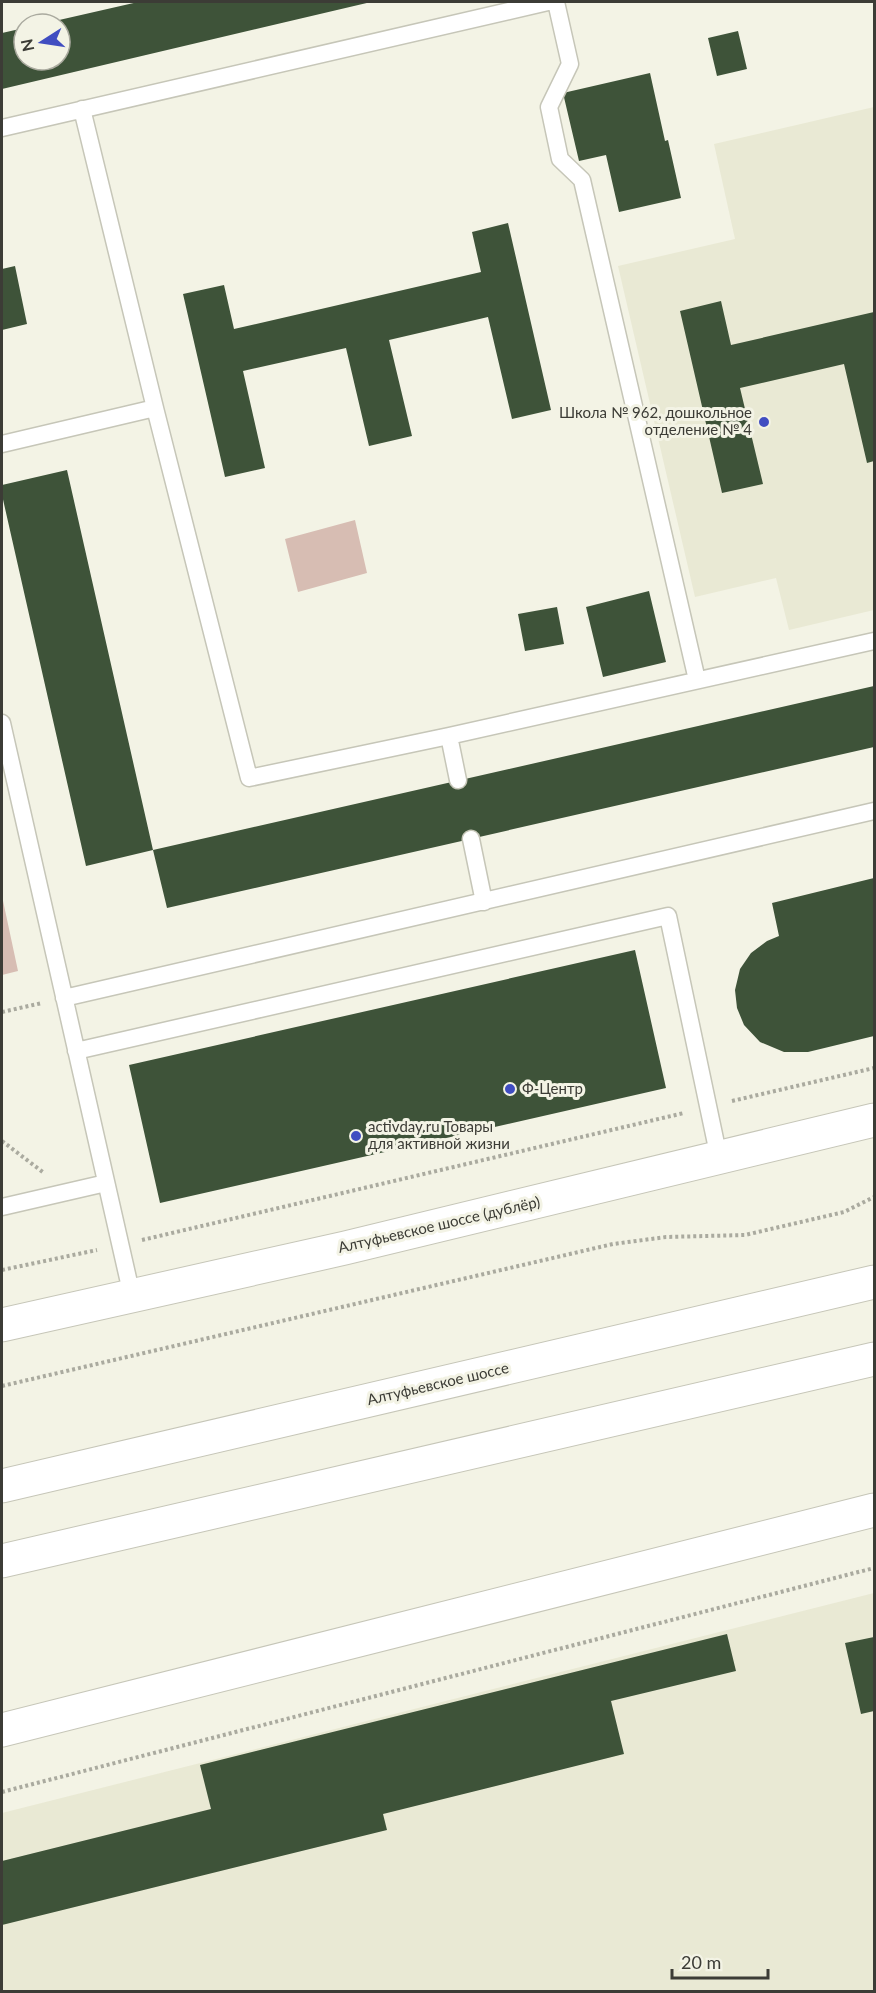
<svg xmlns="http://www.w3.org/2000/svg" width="876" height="1993" viewBox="0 0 876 1993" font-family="Lato,sans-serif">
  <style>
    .built { fill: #e9e9d4 }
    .green { fill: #d7bdb3 }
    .building { fill: #3e5339 }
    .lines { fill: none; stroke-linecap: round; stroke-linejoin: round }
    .service-casing { stroke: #c6c6b8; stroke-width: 19 }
    .minor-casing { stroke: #c6c6b8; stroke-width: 35 }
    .secondary-casing { stroke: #c6c6b8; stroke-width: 35 }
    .primary-casing { stroke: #c6c6b8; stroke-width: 35 }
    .path { stroke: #aaaa9f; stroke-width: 4; stroke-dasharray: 3 3; stroke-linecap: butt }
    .service { stroke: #fff; stroke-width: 16 }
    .minor { stroke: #fff; stroke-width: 33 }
    .secondary { stroke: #fff; stroke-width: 33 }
    .primary { stroke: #fff; stroke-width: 33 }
    .poi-dot { fill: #404dc1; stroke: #f3f3e5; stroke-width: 2 }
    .labels { text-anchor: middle; stroke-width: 6; stroke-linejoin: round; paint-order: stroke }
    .poi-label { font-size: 15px; fill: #3c3c36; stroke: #f3f3e5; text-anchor: start }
    .street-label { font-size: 15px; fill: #3c3c36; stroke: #f3f3e5 }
  </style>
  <rect width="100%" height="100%" fill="#f3f3e5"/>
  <path class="built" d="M 874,107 L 874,610 L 789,630 L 776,578 L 695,597 L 618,266 L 735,239 L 714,144 Z
    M 874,1593 L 874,1991 L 2,1992 L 2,1813 Z"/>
  <path class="green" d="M 355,520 L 367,573 L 298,592 L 285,539 Z
    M 2,896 L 18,971 L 2,975 Z"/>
  <path class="building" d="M 138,2 L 371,2 L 2,89 L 2,33 L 24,28 L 24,60 L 60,60 L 60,24 L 46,23 Z
    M 738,31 L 747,69 L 717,76 L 708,38 Z
    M 650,73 L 665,141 L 668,140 L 681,198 L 619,212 L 606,155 L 579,161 L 563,93 Z
    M 508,223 L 551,410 L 512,419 L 488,317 L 389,340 L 412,436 L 369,446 L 346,348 L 243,371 L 265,468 L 225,477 L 183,294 L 224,285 L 234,329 L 481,272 L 472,232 Z
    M 15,266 L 27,324 L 2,330 L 2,269 Z
    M 721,301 L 731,345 L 874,312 L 874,461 L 867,463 L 844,364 L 740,388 L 763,484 L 722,493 L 680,311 Z
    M 67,470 L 153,850 L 86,866 L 2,495 L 2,485 Z
    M 649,591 L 666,662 L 603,677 L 586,607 Z
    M 557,607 L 564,644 L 525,651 L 518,614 Z
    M 874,686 L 874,747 L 167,908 L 153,850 Z
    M 874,878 L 874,1036 L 808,1052 L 784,1052 L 760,1042 L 744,1025 L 737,1008 L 735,990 L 740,969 L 751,953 L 767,941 L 779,936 L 772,903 Z
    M 635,950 L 666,1088 L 160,1203 L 129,1065 Z
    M 727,1634 L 736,1671 L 611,1701 L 624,1754 L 383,1814 L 387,1830 L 2,1925 L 2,1861 L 211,1809 L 200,1765 Z
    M 874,1637 L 874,1711 L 861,1714 L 845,1643 Z"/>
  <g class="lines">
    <g class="service-casing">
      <path id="service" d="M 556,2 L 570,64 L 549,107 L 560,159 L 582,180 L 697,680
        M 82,109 L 155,408
        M 2,128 L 548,2
        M 2,444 L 155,408 L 249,778 L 449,736 L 874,641
        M 2,723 L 132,1296
        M 449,736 L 458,780
        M 471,839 L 484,902
        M 64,998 L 874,811
        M 76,1051 L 668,916 L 719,1158
        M 2,1207 L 106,1183"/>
    </g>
    <g class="minor-casing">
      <path id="minor" d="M 2,1730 L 874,1510"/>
    </g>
    <g class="secondary-casing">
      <path id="secondary" d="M 2,1325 L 345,1248 L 874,1120"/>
    </g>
    <g class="primary-casing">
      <path id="primary" d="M 2,1486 L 874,1282
        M 2,1561 L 874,1359"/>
    </g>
    <path class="path" d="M 2,1012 L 42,1003
      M 732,1101 L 874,1068
      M 2,1141 L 44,1173
      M 142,1240 L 684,1113
      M 2,1270 L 97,1250
      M 2,1386 L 613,1244 L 666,1237 L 745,1235 L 844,1212 L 874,1197
      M 2,1792 L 874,1568"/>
    <use href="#service" class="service"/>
    <use href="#minor" class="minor"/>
    <use href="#secondary" class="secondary"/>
    <use href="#primary" class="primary"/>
  </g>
  <g class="poi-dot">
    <circle cx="764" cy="422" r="6"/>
    <circle cx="510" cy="1089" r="6"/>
    <circle cx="356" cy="1136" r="6"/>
  </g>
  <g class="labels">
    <g class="poi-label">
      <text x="752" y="418" text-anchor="end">Школа № 962, дошкольное<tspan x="752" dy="17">отделение № 4</tspan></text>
      <text x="522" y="1094">Ф-Центр</text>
      <text x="368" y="1132">activday.ru Товары<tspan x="368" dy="17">для активной жизни</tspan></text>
    </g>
    <g class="street-label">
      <text transform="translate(439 1225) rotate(-13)" y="5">Алтуфьевское шоссе (дублёр)</text>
      <text transform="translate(438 1384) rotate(-13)" y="5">Алтуфьевское шоссе</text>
    </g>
  </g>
  <rect width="876" height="1993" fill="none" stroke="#3c3c36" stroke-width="6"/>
  <g transform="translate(42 42) rotate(258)"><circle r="28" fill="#f3f3e5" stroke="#aaaa9f" stroke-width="1.5"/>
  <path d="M0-4.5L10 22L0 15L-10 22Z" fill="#404dc1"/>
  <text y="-9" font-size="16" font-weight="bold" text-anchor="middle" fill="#3c3c36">N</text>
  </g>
  <path d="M672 1969v9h96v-9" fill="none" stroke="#3c3c36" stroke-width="3"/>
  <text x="681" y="1969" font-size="18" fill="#3c3c36" stroke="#f3f3e5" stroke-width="4.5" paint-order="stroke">20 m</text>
</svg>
